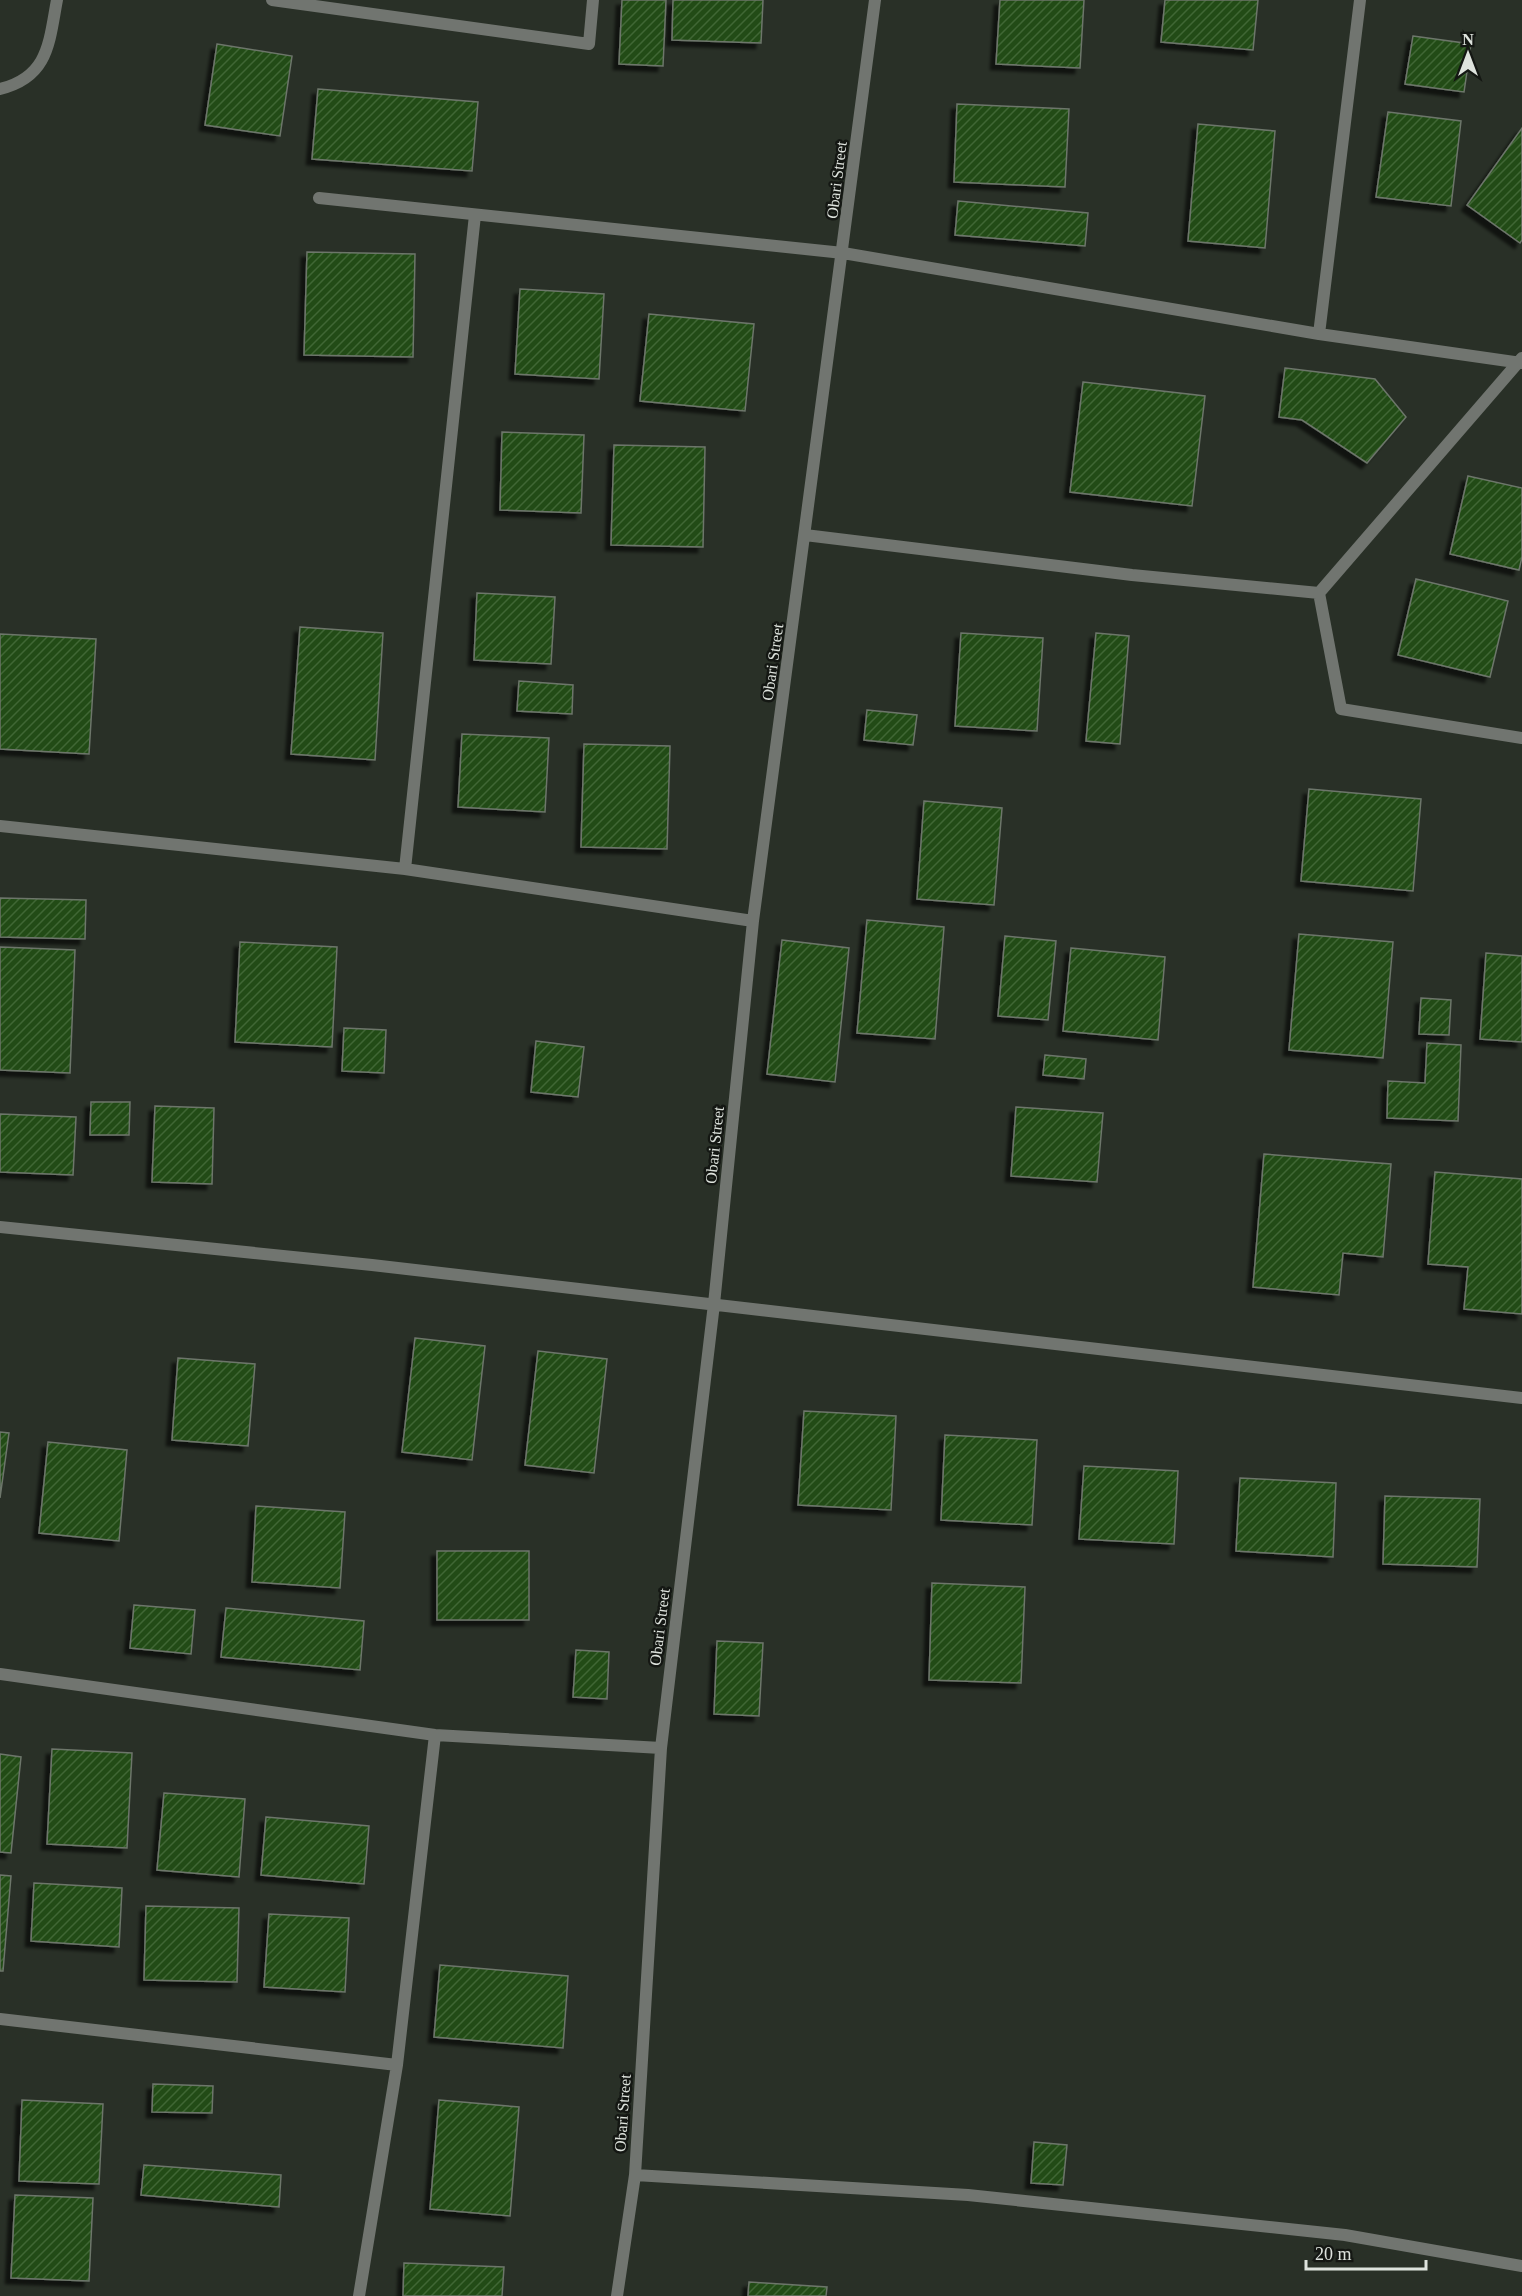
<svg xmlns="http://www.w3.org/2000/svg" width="1522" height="2296" viewBox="0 0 1522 2296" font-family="Georgia,serif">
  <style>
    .building { fill: url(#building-hatch); stroke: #6d766b; stroke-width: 1.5; filter: url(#shadow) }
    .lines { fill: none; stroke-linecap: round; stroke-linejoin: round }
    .minor { stroke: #717570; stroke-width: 12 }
    .labels { text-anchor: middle; stroke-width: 5; stroke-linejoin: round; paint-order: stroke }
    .street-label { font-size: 16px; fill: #dee3dd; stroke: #141713 }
  </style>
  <defs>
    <pattern id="building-hatch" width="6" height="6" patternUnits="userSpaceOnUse" patternTransform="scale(1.5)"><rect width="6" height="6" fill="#204c14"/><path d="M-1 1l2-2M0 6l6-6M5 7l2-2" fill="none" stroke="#406636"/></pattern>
    <filter id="shadow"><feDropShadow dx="-5.5" dy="5.5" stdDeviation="1.5" flood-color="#0009"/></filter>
  </defs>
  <rect width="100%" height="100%" fill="#293027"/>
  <path class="building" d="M 622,0 L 666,0 L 663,66 L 619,64 Z
    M 673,0 L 763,0 L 761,43 L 672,40 Z
    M 1000,0 L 1084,0 L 1080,68 L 996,64 Z
    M 1165,0 L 1258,0 L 1253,50 L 1161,42 Z
    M 1413,36 L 1471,44 L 1464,92 L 1405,84 Z
    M 217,44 L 292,56 L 280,136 L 205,125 Z
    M 318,89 L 478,102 L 472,171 L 312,159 Z
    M 957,104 L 1069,109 L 1065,187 L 954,182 Z
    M 1388,112 L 1461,121 L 1451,206 L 1376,197 Z
    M 1198,124 L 1275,131 L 1265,248 L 1188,241 Z
    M 1522,128 L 1522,240 L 1520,243 L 1467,205 Z
    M 958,201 L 1088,213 L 1085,246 L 955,235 Z
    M 307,252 L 415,254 L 413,357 L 304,355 Z
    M 520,289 L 604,294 L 599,379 L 515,374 Z
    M 649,314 L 754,324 L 745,411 L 640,401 Z
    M 1285,368 L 1375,379 L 1406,417 L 1367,463 L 1302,420 L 1279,417 Z
    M 1083,382 L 1205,396 L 1192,506 L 1070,492 Z
    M 502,432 L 584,435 L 581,513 L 500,510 Z
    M 614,445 L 705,447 L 703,547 L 611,545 Z
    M 1468,476 L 1522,488 L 1522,557 L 1519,570 L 1450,554 Z
    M 1416,579 L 1508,601 L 1490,677 L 1398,655 Z
    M 477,593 L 555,597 L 551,664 L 474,660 Z
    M 300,627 L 383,633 L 375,760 L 291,754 Z
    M 961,633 L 1043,638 L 1037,731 L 955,726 Z
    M 1096,633 L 1129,636 L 1120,744 L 1086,741 Z
    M 0,634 L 96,639 L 89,754 L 0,749 Z
    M 519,681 L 573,685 L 572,714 L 517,711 Z
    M 867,710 L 917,715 L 913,745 L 864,740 Z
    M 462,734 L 549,738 L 545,812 L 458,807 Z
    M 584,744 L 670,746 L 667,849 L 581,847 Z
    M 1309,789 L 1421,799 L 1413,891 L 1301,881 Z
    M 924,801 L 1002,808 L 994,905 L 917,899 Z
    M 0,898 L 86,900 L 85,939 L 0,937 Z
    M 867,920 L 944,927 L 935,1039 L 857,1033 Z
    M 1299,934 L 1393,942 L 1383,1058 L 1289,1050 Z
    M 1005,936 L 1056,941 L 1048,1020 L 998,1016 Z
    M 782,940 L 849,948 L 835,1082 L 767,1074 Z
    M 240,942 L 337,947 L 332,1047 L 235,1042 Z
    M 0,947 L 75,950 L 70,1073 L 0,1070 Z
    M 1071,948 L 1165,957 L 1158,1040 L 1063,1031 Z
    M 1486,953 L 1522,956 L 1522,1042 L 1480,1039 Z
    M 1421,998 L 1451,1000 L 1449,1035 L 1419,1034 Z
    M 344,1028 L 386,1030 L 384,1073 L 342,1071 Z
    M 536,1041 L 584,1047 L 578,1097 L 531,1092 Z
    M 1427,1043 L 1461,1045 L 1458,1121 L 1387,1118 L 1388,1081 L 1425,1083 Z
    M 1045,1055 L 1086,1059 L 1084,1079 L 1043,1075 Z
    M 91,1102 L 130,1102 L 129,1135 L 90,1135 Z
    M 155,1106 L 214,1108 L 212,1184 L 152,1182 Z
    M 1016,1107 L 1103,1113 L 1097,1182 L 1011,1176 Z
    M 0,1114 L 76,1117 L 73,1175 L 0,1172 Z
    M 1264,1154 L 1391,1164 L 1383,1257 L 1343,1253 L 1339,1295 L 1253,1287 Z
    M 1435,1172 L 1522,1179 L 1522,1314 L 1464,1309 L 1468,1267 L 1428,1264 Z
    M 415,1338 L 485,1346 L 472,1460 L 402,1452 Z
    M 538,1351 L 607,1359 L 594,1473 L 525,1465 Z
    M 178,1358 L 255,1364 L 248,1446 L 172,1440 Z
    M 804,1411 L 896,1416 L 891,1510 L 798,1505 Z
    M 0,1432 L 9,1433 L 0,1498 Z
    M 945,1435 L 1037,1440 L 1032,1525 L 941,1520 Z
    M 48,1442 L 127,1450 L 119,1541 L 39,1533 Z
    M 1084,1466 L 1178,1471 L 1174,1544 L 1079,1539 Z
    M 1240,1478 L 1336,1483 L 1333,1557 L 1236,1551 Z
    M 1385,1496 L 1480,1499 L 1477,1567 L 1383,1564 Z
    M 256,1506 L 345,1512 L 340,1588 L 252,1582 Z
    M 437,1551 L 529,1551 L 529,1620 L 437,1620 Z
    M 932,1583 L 1025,1587 L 1021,1683 L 929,1680 Z
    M 134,1605 L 195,1610 L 191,1654 L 130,1648 Z
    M 226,1608 L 364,1621 L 360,1670 L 221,1657 Z
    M 717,1641 L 763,1643 L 759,1716 L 714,1714 Z
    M 576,1650 L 609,1652 L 607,1699 L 573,1697 Z
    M 52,1749 L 132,1753 L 127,1848 L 47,1844 Z
    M 0,1754 L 21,1757 L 11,1853 L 0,1852 Z
    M 164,1793 L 245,1799 L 239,1877 L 157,1870 Z
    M 266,1817 L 369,1826 L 364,1884 L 261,1875 Z
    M 0,1875 L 11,1876 L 3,1971 L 0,1971 Z
    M 34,1883 L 122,1888 L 119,1947 L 31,1941 Z
    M 146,1906 L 239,1908 L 237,1982 L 144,1980 Z
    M 269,1914 L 349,1918 L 345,1992 L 264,1987 Z
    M 440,1965 L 568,1976 L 563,2048 L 434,2037 Z
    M 153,2084 L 213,2086 L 212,2113 L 152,2112 Z
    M 22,2100 L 103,2104 L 99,2184 L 19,2181 Z
    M 439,2100 L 519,2107 L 510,2216 L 430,2209 Z
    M 1034,2142 L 1067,2145 L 1063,2185 L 1031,2183 Z
    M 144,2165 L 281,2175 L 279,2207 L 141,2195 Z
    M 15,2195 L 93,2198 L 89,2281 L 11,2278 Z
    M 404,2263 L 504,2267 L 502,2296 L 403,2296 Z
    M 749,2282 L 827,2287 L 826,2296 L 748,2296 Z"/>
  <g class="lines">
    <path class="minor" d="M 272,0 L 589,44 L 593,0
      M 0,89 C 49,77 49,42 57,0
      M 319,198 L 843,253 L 1319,334 L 1360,0
      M 1319,334 L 1522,363
      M 805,535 L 1132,575 L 1319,593 L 1522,358
      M 1319,593 L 1341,709 L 1522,738
      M 0,826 L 405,869 L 753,921
      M 405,869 L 475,215
      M 0,1227 L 372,1265 L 1522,1398
      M 0,1674 L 435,1735 L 661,1748
      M 0,2019 L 397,2065
      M 635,2175 L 968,2195 L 1345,2235 L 1522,2266
      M 359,2296 L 397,2065 L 435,1735
      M 617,2296 L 635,2175 L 661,1748 L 714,1304 L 753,921 L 875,0"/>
  </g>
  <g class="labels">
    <g class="street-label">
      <text transform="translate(836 180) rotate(-83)" y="6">Obari Street</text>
      <text transform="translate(772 662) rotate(-82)" y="6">Obari Street</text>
      <text transform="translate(714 1145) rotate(-84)" y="6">Obari Street</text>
      <text transform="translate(659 1627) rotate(-83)" y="6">Obari Street</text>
      <text transform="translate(622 2113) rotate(-86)" y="6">Obari Street</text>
    </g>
  </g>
  <g transform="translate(1468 54)" stroke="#141713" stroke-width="4.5" paint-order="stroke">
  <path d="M0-4.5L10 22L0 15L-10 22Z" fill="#dee3dd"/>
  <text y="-9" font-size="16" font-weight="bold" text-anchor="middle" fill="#dee3dd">N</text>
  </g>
  <path d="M1306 2260v9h120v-9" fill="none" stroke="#dee3dd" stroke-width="3"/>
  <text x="1315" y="2260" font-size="18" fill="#dee3dd" stroke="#141713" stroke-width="4.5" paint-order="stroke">20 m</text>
</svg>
